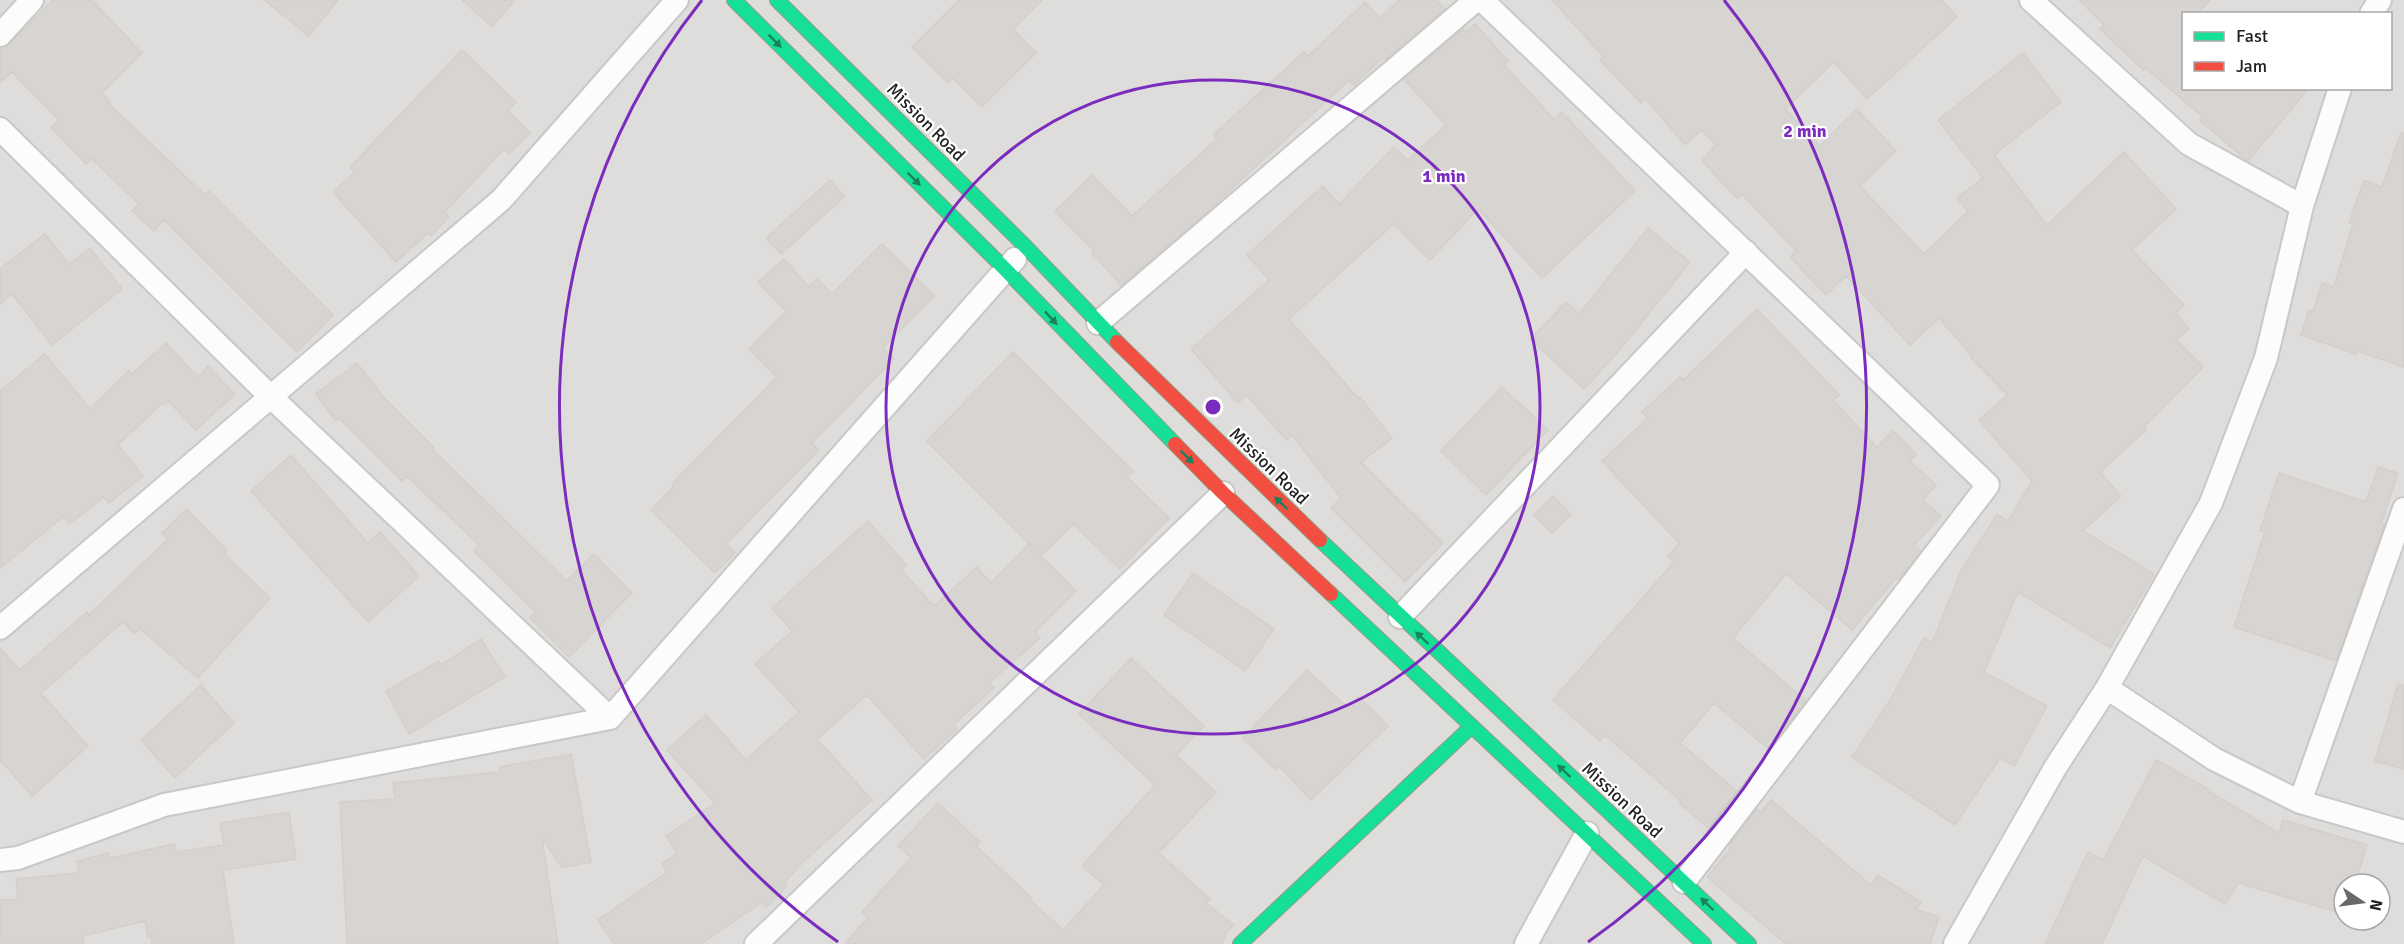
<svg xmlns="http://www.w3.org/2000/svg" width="2404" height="944" viewBox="0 0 2404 944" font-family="Signika,sans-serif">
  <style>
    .residential { fill: #dfdddb; fill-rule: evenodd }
    .building { fill: #d7d4d1; stroke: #d3d0cb; stroke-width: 1.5 }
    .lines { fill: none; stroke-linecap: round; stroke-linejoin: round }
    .street-casing { stroke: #c8c8c6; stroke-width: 26 }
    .fast-casing { stroke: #969a81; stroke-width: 16 }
    .jam-casing { stroke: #969a81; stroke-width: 16 }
    .street { stroke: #fdfcfc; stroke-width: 22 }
    .fast { stroke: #16e098; stroke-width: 14 }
    .jam { stroke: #f24e42; stroke-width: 14 }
    .oneway { fill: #1c805c }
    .ring { fill: none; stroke: #7b2cbf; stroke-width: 3 }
    .labels { text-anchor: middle; stroke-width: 4.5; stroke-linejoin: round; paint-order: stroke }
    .street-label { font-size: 18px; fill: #212121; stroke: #fff }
    .centre { fill: #7b2cbf; stroke: #fff; stroke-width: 3 }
    .ring-label { font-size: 18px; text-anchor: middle; font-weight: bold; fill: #7b2cbf; stroke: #fff; stroke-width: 4.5; stroke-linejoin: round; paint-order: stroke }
  </style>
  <rect width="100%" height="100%" fill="#f0eeea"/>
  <path class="residential" d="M 0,0 L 2404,0 L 2404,944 L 0,944 ZM 2184,14 L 2390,14 L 2390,88 L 2184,88 ZM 2344,884 L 2380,884 L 2380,920 L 2344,920 Z"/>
  <path class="building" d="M 53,0 L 92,0 L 142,53 L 102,93 L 110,101 L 108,103 L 205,195 L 209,191 L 333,315 L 297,352 L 164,220 L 154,231 L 132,211 L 139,204 L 91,158 L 86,164 L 51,127 L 59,120 L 12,72 L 0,83 L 0,48 L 10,44 Z
    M 264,0 L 338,0 L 309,36 Z
    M 462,0 L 515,0 L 492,27 Z
    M 959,0 L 1042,0 L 1013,29 L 1036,53 L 982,107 L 953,78 L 948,83 L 912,47 Z
    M 1399,0 L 1436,0 L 1445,9 L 1386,59 L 1384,57 L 1354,85 L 1349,80 L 1207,212 L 1121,285 L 1092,253 L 1094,251 L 1055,211 L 1092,175 L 1132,216 L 1217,139 L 1213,135 L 1304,52 L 1308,56 L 1365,2 L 1380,18 Z
    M 1552,0 L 1942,0 L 1957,17 L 1867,99 L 1834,62 L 1785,109 L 1820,146 L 1857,109 L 1896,151 L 1860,186 L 1924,254 L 1968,211 L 1957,198 L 1983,178 L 1938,120 L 2023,53 L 2061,102 L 1994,155 L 2047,225 L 2124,152 L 2176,209 L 2132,250 L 2184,305 L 2176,313 L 2189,329 L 2176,340 L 2203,367 L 2144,427 L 2146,430 L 2100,472 L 2121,496 L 2083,531 L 2154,574 L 2110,648 L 2018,592 L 1984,672 L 2047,706 L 2014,766 L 2000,758 L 1955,825 L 1852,757 L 1890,700 L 1924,638 L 1932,643 L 1961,571 L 1997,514 L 2008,521 L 2032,481 L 1979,420 L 2007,395 L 1971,358 L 1972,356 L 1939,318 L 1910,345 L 1846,276 L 1826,295 L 1790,257 L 1796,251 L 1742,194 L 1737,198 L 1702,161 L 1716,144 L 1701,130 L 1685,145 L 1645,98 L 1641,103 L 1600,60 L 1604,57 Z
    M 2079,0 L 2210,0 L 2197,14 L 2184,14 L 2184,88 L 2309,88 L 2248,161 L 2200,121 L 2203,117 L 2145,68 L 2143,70 L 2100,29 L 2104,25 Z
    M 1475,24 L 1508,61 L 1504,65 L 1554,119 L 1562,112 L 1635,191 L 1542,278 L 1478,209 L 1430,260 L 1394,224 L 1289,319 L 1358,398 L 1360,397 L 1392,438 L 1361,462 L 1443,543 L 1405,582 L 1331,508 L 1341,498 L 1292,435 L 1286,440 L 1247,395 L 1238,403 L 1191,349 L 1269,280 L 1247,255 L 1323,186 L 1339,204 L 1394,147 L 1408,160 L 1446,125 L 1404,79 L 1463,29 L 1466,32 Z
    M 462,50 L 516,102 L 508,110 L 530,133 L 509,154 L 504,149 L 445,212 L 449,217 L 431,236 L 428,233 L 396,262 L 333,192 L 355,172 L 350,167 Z
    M 2401,133 L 2404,133 L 2404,367 L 2357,351 L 2356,354 L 2301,335 L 2309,310 L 2313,311 L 2322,283 L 2334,287 L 2353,224 L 2349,223 L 2364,180 L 2382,187 Z
    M 830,180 L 844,197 L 781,254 L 766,238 Z
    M 1648,228 L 1690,262 L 1619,351 L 1584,389 L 1530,339 L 1566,302 L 1579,314 Z
    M 45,234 L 69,264 L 90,248 L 122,289 L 52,345 L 12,294 L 0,304 L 0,269 Z
    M 882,244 L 934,296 L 883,348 L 894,359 L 812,443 L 819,450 L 726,544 L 735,553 L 715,573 L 651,510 L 674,486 L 672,484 L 777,377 L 749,349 L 786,311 L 758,282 L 784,259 L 809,287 L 817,279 L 832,294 Z
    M 1757,309 L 1839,395 L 1833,400 L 1877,447 L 1893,431 L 1916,454 L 1910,461 L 1936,485 L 1923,500 L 1941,516 L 1914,545 L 1921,551 L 1899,579 L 1896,578 L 1852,630 L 1786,574 L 1733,638 L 1806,701 L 1768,749 L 1714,703 L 1680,743 L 1737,791 L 1708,828 L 1679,803 L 1681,801 L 1605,735 L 1600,741 L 1553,700 L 1674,562 L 1668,557 L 1679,543 L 1602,461 L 1648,418 L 1642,412 L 1680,377 L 1683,380 Z
    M 166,343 L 198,377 L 208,366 L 235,394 L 196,430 L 168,401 L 164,405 L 162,403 L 118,445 L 143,476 L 109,503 L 104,497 L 69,524 L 63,517 L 0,568 L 0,391 L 45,354 L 90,409 L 129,371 L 132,374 Z
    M 1013,352 L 1133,471 L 1127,477 L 1169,518 L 1120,569 L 1073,524 L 1041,556 L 927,441 Z
    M 357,363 L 384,398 L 434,448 L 433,450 L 567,581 L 594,554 L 632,593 L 569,657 L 530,618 L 536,612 L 474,551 L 479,545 L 407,476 L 402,481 L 339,418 L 335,420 L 316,394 Z
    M 1502,387 L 1548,430 L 1486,495 L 1441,451 Z
    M 291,455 L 368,543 L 380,532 L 419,576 L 368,622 L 251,491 Z
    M 2378,467 L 2398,473 L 2381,524 L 2384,525 L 2336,661 L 2234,627 L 2265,532 L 2260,531 L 2279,473 L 2366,502 Z
    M 1553,496 L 1571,515 L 1552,533 L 1534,515 Z
    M 187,509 L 227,551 L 224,554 L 270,598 L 198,678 L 140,629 L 134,634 L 123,622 L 41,693 L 88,746 L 32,796 L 0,760 L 0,648 L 20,670 L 87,612 L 89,615 L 168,539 L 162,533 Z
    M 868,521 L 906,565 L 901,570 L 934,606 L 977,567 L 991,583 L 1029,544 L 1076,591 L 1035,632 L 1040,638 L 989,683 L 994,688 L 954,724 L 957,729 L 924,759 L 867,695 L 817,739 L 872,800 L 802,863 L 784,883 L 787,886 L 767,907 L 762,902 L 701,944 L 614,944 L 598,920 L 667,872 L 662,864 L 677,853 L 666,836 L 715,803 L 667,750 L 706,715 L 746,760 L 799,712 L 755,664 L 792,631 L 772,608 Z
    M 1193,573 L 1274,629 L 1245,671 L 1164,615 Z
    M 481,639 L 505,677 L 409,734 L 386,691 L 439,661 L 441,665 Z
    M 1131,658 L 1204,726 L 1176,755 L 1216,792 L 1159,853 L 1210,899 L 1206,903 L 1234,925 L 1227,931 L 1222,944 L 845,944 L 868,917 L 862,912 L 911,858 L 898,846 L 938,803 L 980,842 L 976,846 L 1031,897 L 1029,899 L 1063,930 L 1104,885 L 1082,866 L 1155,785 L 1079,714 Z
    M 1307,670 L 1348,708 L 1359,697 L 1388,726 L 1311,800 L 1279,766 L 1276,770 L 1243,738 Z
    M 2398,684 L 2404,685 L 2404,769 L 2375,761 Z
    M 201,685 L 234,723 L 175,778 L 141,740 Z
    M 571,754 L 591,862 L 562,868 L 542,838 L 558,944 L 347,944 L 340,802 L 395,799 L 393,783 L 500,772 L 500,767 Z
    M 2156,760 L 2207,788 L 2206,790 L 2279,833 L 2283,820 L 2367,845 L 2355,884 L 2344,884 L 2344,914 L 2238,883 L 2225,904 L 2143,856 L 2102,944 L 2045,944 L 2088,852 L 2103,860 Z
    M 1771,800 L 1871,885 L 1878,875 L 1921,902 L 1916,909 L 1939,917 L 1930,944 L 1786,944 L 1707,877 L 1731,848 L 1729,846 L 1757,809 L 1761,812 Z
    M 289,812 L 296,859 L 223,870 L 234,944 L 152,944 L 152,936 L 148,937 L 145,921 L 83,936 L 84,944 L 0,944 L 0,900 L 18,899 L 16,879 L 79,873 L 77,861 L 109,853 L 110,858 L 174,844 L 176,852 L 224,845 L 220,823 Z"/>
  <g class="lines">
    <g class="street-casing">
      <path id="street" d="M 1482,0 L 1988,485 L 1684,882
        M 2031,0 L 2189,144 L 2302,206
        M 2371,14 L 2380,0
        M 0,35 L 32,0
        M 0,129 L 270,396 L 610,718
        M 1098,323 L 1476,0
        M 1400,617 L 1746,252
        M 0,628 L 501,200 L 677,0
        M 2107,688 L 2214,759 L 2300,802 L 2404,832
        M 2300,802 L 2404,509
        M 0,860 L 18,858 L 164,805 L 610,718 L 1015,259
        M 756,944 L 1223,493
        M 1526,944 L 1587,833
        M 1955,944 L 2055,768 L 2107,688 L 2211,503 L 2266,358 L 2302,206 L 2340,88"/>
    </g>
    <g class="fast-casing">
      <path id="fast" d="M 734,0 L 1005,269 L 1175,444
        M 777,0 L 1026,247 L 1117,342
        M 1320,540 L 1749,944
        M 1331,594 L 1704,944
        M 1240,944 L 1472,726"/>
    </g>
    <g class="jam-casing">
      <path id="jam" d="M 1117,342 L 1320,540
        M 1175,444 L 1223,493 L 1331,594"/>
    </g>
    <use href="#street" class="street"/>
    <use href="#fast" class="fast"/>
    <use href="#jam" class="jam"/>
  </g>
  <defs><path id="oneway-solid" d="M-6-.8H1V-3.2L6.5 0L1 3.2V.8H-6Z" transform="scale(1.5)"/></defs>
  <g class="oneway">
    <use href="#oneway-solid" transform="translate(775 41) rotate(45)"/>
    <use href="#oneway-solid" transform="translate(914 179) rotate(45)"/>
    <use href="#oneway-solid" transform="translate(1051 318) rotate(47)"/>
    <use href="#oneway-solid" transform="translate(1187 457) rotate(45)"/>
    <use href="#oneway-solid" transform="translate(1281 503) rotate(-136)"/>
    <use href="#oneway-solid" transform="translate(1422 638) rotate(-137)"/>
    <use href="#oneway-solid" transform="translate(1564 771) rotate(-137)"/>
    <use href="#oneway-solid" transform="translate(1707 904) rotate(-136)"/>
  </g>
  <g class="ring">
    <circle cx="1213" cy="407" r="327"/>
    <path d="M838 942A653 653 0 0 1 702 0M1724 0A653 653 0 0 1 1588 942"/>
  </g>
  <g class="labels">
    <g class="street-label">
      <text transform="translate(926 122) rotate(45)" y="6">Mission Road</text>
      <text transform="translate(1269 466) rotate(44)" y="6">Mission Road</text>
      <text transform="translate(1622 800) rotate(43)" y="6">Mission Road</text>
    </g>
  </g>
  <circle cx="1213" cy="407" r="9" class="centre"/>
  <g class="ring-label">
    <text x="1805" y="137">2 min</text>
    <text x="1444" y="182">1 min</text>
  </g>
  <rect x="2182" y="12" width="210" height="78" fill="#ffffff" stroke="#a6a6a6" stroke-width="1.5"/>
  <rect x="2194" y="32" width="30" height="9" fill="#16e098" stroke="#a6a6a6" stroke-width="1.5"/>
  <text x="2236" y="42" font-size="18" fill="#212121">Fast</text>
  <rect x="2194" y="62" width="30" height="9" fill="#f24e42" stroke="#a6a6a6" stroke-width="1.5"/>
  <text x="2236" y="72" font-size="18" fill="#212121">Jam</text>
  <g transform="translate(2362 902) rotate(103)"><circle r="28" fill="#ffffff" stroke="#a6a6a6" stroke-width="1.5"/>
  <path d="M0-4.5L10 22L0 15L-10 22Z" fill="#696967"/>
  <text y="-9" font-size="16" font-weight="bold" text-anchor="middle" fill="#212121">N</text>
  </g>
</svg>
